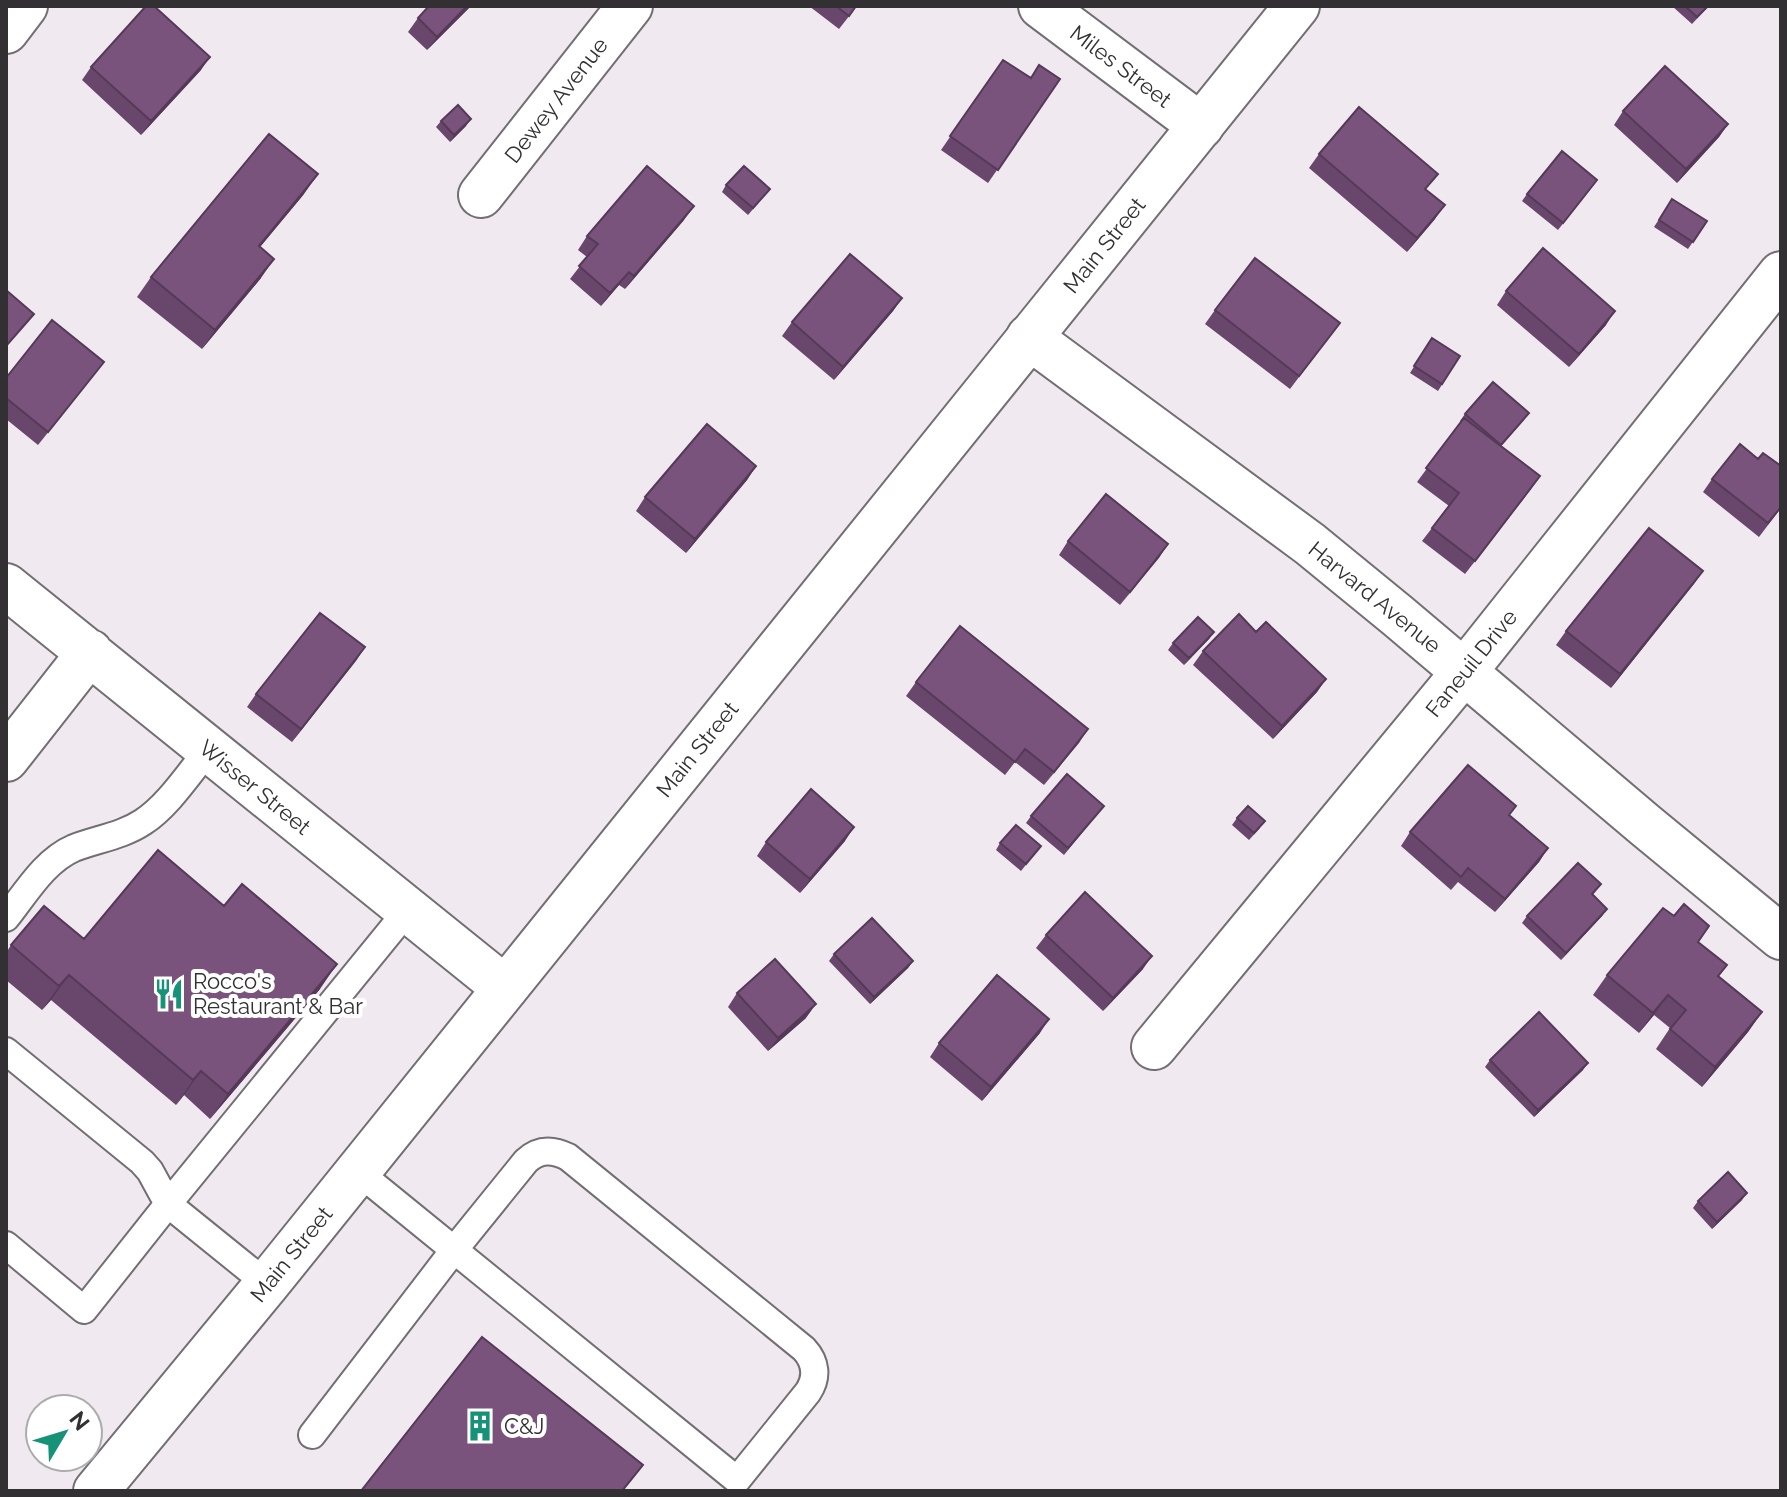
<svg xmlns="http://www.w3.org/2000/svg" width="1787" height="1497" viewBox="0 0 1787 1497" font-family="Raleway,sans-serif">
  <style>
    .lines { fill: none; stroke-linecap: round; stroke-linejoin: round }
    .service-casing { stroke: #736e73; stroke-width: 30 }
    .minor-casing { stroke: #736e73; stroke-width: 48 }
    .secondary-casing { stroke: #736e73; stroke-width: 48 }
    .service { stroke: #fff; stroke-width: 26 }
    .minor { stroke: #fff; stroke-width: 44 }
    .secondary { stroke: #fff; stroke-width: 44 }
    .wall { fill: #69476c }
    .shaded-wall { fill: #553a58 }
    .building { fill: #7a537d; stroke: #553a58; stroke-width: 2 }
    .labels { text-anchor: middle; stroke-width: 8; stroke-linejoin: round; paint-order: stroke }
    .street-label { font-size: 22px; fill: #323032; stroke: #fff }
    .poi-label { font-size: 22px; fill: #323032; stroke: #fff; text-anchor: start }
  </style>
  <rect width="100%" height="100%" fill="#f0eaf0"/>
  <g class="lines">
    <g class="service-casing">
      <path id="service" d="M 6,918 C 26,893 44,861 74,848 C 97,839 122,836 143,822 C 168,806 190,772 209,749
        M 6,1051 L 142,1162 L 150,1171 L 168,1204 L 267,1284
        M 6,1245 L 84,1310 L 168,1204 L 407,911
        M 312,1435 L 454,1250 L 526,1161 C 539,1149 552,1149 568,1157 L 804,1349 C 816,1362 818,1377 808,1392 L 737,1480 L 357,1171"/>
    </g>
    <g class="minor-casing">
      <path id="minor" d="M 1041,6 L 1201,126
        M 6,31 L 25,6
        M 481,195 L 630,6
        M 1029,337 L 1310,544 L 1398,616 L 1645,825 L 1781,937
        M 6,586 L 505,988
        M 6,759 L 90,652
        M 1154,1047 L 1464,672 L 1781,274"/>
    </g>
    <g class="secondary-casing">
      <path id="secondary" d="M 96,1491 L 267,1284 L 1297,6"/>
    </g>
    <use href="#service" class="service"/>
    <use href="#minor" class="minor"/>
    <use href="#secondary" class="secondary"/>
  </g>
  <path class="wall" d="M 429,6 L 471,6 L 427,50 L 408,32 L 418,18 Z
    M 809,6 L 857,6 L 839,29 Z
    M 1672,6 L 1709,6 L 1692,24 Z
    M 1003,60 L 1030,78 L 1060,79 L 988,183 L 941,150 Z
    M 91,67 L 201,70 L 141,135 L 82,80 Z
    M 1623,111 L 1728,124 L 1719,137 L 1677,183 L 1614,125 Z
    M 441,121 L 466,126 L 450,142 L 436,127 Z
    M 1319,154 L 1426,190 L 1435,219 L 1407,252 L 1309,168 Z
    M 1597,180 L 1558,230 L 1522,201 L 1527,194 Z
    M 726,185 L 765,195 L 748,215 L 722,192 Z
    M 304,194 L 260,247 L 261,278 L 202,349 L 137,297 L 151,277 Z
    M 1672,199 L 1707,221 L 1688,249 L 1654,227 Z
    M 684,220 L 625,289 L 619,285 L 601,306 L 570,279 L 587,257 L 578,250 L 587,236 Z
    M 1506,291 L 1606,325 L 1569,367 L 1497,305 Z
    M 902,298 L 893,311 L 834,380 L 782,336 L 792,322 Z
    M 1215,310 L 1330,336 L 1290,389 L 1205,324 Z
    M 1432,338 L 1460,356 L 1438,391 L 1410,373 Z
    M 94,375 L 38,445 L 6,419 L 6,378 Z
    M 1465,414 L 1524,420 L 1501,446 L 1531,489 L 1465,574 L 1422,541 L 1449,506 L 1417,482 L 1461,422 L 1460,421 Z
    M 1758,459 L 1781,466 L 1781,508 L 1759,537 L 1703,492 L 1712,479 Z
    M 756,466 L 747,480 L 686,553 L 636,511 L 645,497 Z
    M 1068,541 L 1168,544 L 1120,605 L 1059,555 Z
    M 1703,571 L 1611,688 L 1556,645 L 1566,631 Z
    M 1214,632 L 1209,639 L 1184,665 L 1168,650 L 1173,643 Z
    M 1256,632 L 1326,679 L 1317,692 L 1273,739 L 1193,665 L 1203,651 Z
    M 365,647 L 292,742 L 247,707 L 256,694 Z
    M 916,682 L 1088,729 L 1044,785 L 1015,762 L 1005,775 L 906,696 Z
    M 1104,806 L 1064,855 L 1026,823 L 1031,816 Z
    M 1510,816 L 1548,848 L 1539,862 L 1495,912 L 1458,882 L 1451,890 L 1401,846 L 1410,832 Z
    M 1237,818 L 1260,828 L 1249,840 L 1232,825 Z
    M 845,841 L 800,893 L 757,856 L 766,842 Z
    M 1000,843 L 1041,846 L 1021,871 L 996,850 Z
    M 1596,891 L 1593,894 L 1607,909 L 1602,916 L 1561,960 L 1522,923 L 1527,916 Z
    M 1046,935 L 1143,969 L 1103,1011 L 1036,948 Z
    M 84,939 L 320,989 L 210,1119 L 184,1095 L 176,1105 L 51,1000 L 42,1010 L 6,980 L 6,953 L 11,945 Z
    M 1698,942 L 1719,977 L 1762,1012 L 1748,1032 L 1702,1087 L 1656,1049 L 1670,1028 L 1654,1015 L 1639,1033 L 1593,995 L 1607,975 Z
    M 834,954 L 913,961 L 908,968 L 870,1004 L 829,961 Z
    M 737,993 L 806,1018 L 768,1051 L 728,1007 Z
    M 1040,1033 L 982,1101 L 930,1057 L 939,1043 Z
    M 1490,1060 L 1583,1070 L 1534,1117 L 1485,1067 Z
    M 1742,1200 L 1712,1229 L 1693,1208 L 1698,1201 Z"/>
  <path class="shaded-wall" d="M 467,6 L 471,6 L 427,50 L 437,37 Z
    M 210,57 L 201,70 L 141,135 L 151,121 Z
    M 471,119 L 466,126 L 450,142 L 454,135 Z
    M 1728,124 L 1719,137 L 1677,183 L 1686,169 Z
    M 318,174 L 304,194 L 245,265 L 259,246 Z
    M 1445,205 L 1435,219 L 1407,252 L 1417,238 Z
    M 694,206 L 684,220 L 625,289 L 634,276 Z
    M 274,259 L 261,278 L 202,349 L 215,330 Z
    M 629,272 L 619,285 L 601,306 L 610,293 Z
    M 902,298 L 893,311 L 834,380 L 843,367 Z
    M 1615,311 L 1606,325 L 1569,367 L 1579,354 Z
    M 756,466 L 747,480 L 686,553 L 695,539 Z
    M 1540,476 L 1531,489 L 1465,574 L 1475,561 Z
    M 1168,544 L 1159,558 L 1120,605 L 1130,592 Z
    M 1703,571 L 1694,584 L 1611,688 L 1620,674 Z
    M 1214,632 L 1209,639 L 1184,665 L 1189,658 Z
    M 365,647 L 356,661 L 292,742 L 301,729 Z
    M 1326,679 L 1317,692 L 1273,739 L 1282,726 Z
    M 1088,729 L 1079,743 L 1044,785 L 1054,772 Z
    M 854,827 L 845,841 L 800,893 L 810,879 Z
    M 1548,848 L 1539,862 L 1495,912 L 1505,899 Z
    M 1607,909 L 1602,916 L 1561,960 L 1566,953 Z
    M 1152,956 L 1143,969 L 1103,1011 L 1113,998 Z
    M 913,961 L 908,968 L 870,1004 L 874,997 Z
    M 337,964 L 320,989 L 210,1119 L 228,1094 Z
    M 69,975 L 51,1000 L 42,1010 L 59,986 Z
    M 1668,995 L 1654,1015 L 1639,1033 L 1653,1013 Z
    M 816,1004 L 806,1018 L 768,1051 L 778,1038 Z
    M 1762,1012 L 1748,1032 L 1702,1087 L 1715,1067 Z
    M 1049,1019 L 1040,1033 L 982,1101 L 991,1087 Z
    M 1588,1063 L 1583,1070 L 1534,1117 L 1538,1110 Z
    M 201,1071 L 184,1095 L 176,1105 L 193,1080 Z
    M 1747,1193 L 1742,1200 L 1712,1229 L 1717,1222 Z"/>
  <path class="building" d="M 146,6 L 154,6 L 210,57 L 151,121 L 91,67 Z
    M 429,6 L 467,6 L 437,37 L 418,18 Z
    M 836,6 L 856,6 L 849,16 Z
    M 1685,6 L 1708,6 L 1697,17 Z
    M 1003,60 L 1031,78 L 1039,65 L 1060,79 L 998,170 L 950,136 Z
    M 1665,66 L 1728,124 L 1686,169 L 1623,111 Z
    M 458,105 L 471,119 L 454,135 L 441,121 Z
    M 1359,107 L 1438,174 L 1425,189 L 1445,205 L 1417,238 L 1319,154 Z
    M 269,134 L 318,174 L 259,246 L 274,259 L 215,330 L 151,277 Z
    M 1562,151 L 1597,180 L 1563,223 L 1527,194 Z
    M 647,166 L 694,206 L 634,276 L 629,272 L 610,293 L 579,266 L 598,244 L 587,236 Z
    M 744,166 L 770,189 L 753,208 L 726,185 Z
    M 1672,199 L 1707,221 L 1693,242 L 1659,220 Z
    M 1543,248 L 1615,311 L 1579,354 L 1506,291 Z
    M 850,254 L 902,298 L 843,367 L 792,322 Z
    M 1255,258 L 1340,323 L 1299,376 L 1215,310 Z
    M 6,290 L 34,314 L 6,346 Z
    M 52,320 L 104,362 L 48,432 L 6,398 L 6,378 Z
    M 1432,338 L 1460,356 L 1442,384 L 1414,366 Z
    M 1493,382 L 1529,413 L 1501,445 L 1465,414 Z
    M 1464,418 L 1540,476 L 1475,561 L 1432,528 L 1459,493 L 1426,468 Z
    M 707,424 L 756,466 L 695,539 L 645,497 Z
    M 1740,444 L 1758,459 L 1763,453 L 1781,466 L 1781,507 L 1768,523 L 1712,479 Z
    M 1106,494 L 1168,544 L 1130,592 L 1068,541 Z
    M 1649,528 L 1703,571 L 1620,674 L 1566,631 Z
    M 320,613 L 365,647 L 301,729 L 256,694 Z
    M 1239,614 L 1256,632 L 1266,622 L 1326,679 L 1282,726 L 1203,651 Z
    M 1198,617 L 1214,632 L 1189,658 L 1173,643 Z
    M 960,626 L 1088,729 L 1054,772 L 1025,749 L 1015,762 L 916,682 Z
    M 1468,765 L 1516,806 L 1509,815 L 1548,848 L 1505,899 L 1468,868 L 1461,877 L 1410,832 Z
    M 1067,774 L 1104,806 L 1068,848 L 1031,816 Z
    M 811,789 L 854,827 L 810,879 L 766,842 Z
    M 1248,806 L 1265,821 L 1254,833 L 1237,818 Z
    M 1016,825 L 1041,846 L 1026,864 L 1000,843 Z
    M 158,850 L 224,906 L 242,884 L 337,964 L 228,1094 L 201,1071 L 193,1080 L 69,975 L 59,986 L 11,945 L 44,906 L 84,939 Z
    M 1578,863 L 1601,884 L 1592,894 L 1607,909 L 1566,953 L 1527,916 Z
    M 1085,892 L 1152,956 L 1113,998 L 1046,935 Z
    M 1684,904 L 1709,926 L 1698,942 L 1727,965 L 1718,976 L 1762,1012 L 1715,1067 L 1670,1029 L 1686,1010 L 1668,995 L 1653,1013 L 1607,975 L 1663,908 L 1674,916 Z
    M 872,918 L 913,961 L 874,997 L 834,954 Z
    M 775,959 L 816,1004 L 778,1038 L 737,993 Z
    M 997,975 L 1049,1019 L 991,1087 L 939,1043 Z
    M 1539,1012 L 1588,1063 L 1538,1110 L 1490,1060 Z
    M 1728,1172 L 1747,1193 L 1717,1222 L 1698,1201 Z
    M 482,1337 L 643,1465 L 622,1491 L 361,1491 Z"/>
  <defs>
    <g id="restaurant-bare" transform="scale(2.4)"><path d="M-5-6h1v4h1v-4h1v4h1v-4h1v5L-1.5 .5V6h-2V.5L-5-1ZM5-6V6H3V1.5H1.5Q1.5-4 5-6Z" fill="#169278" stroke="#fff" stroke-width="2.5" paint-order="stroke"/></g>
    <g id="building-bare" transform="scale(2.4)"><path d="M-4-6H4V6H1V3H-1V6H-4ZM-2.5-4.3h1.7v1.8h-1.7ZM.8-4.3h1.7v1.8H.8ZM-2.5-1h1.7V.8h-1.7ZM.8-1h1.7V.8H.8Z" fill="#169278" stroke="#fff" stroke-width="2.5" paint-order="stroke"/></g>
  </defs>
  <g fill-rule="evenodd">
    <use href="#restaurant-bare" x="169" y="994"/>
    <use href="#building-bare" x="480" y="1426"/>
  </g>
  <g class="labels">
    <g class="street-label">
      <text transform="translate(1121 66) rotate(37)" y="8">Miles Street</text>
      <text transform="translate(556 100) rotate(-52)" y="8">Dewey Avenue</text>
      <text transform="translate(1104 245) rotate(-51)" y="8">Main Street</text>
      <text transform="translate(1375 597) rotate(39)" y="8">Harvard Avenue</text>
      <text transform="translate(1471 663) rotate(-51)" y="8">Faneuil Drive</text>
      <text transform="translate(697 749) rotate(-51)" y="8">Main Street</text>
      <text transform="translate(255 787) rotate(39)" y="8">Wisser Street</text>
      <text transform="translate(291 1254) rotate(-51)" y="8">Main Street</text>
    </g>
    <g class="poi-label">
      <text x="193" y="989">Rocco's<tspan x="193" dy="25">Restaurant &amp; Bar</tspan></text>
      <text x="504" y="1434">C&amp;J</text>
    </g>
  </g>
  <rect width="1787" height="1497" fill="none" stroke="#323032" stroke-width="16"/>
  <g transform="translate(64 1433) rotate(52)"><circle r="38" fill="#ffffff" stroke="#adacad" stroke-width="2"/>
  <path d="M0-6L14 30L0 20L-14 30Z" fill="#169278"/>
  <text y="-12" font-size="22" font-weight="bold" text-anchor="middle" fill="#323032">N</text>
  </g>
</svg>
